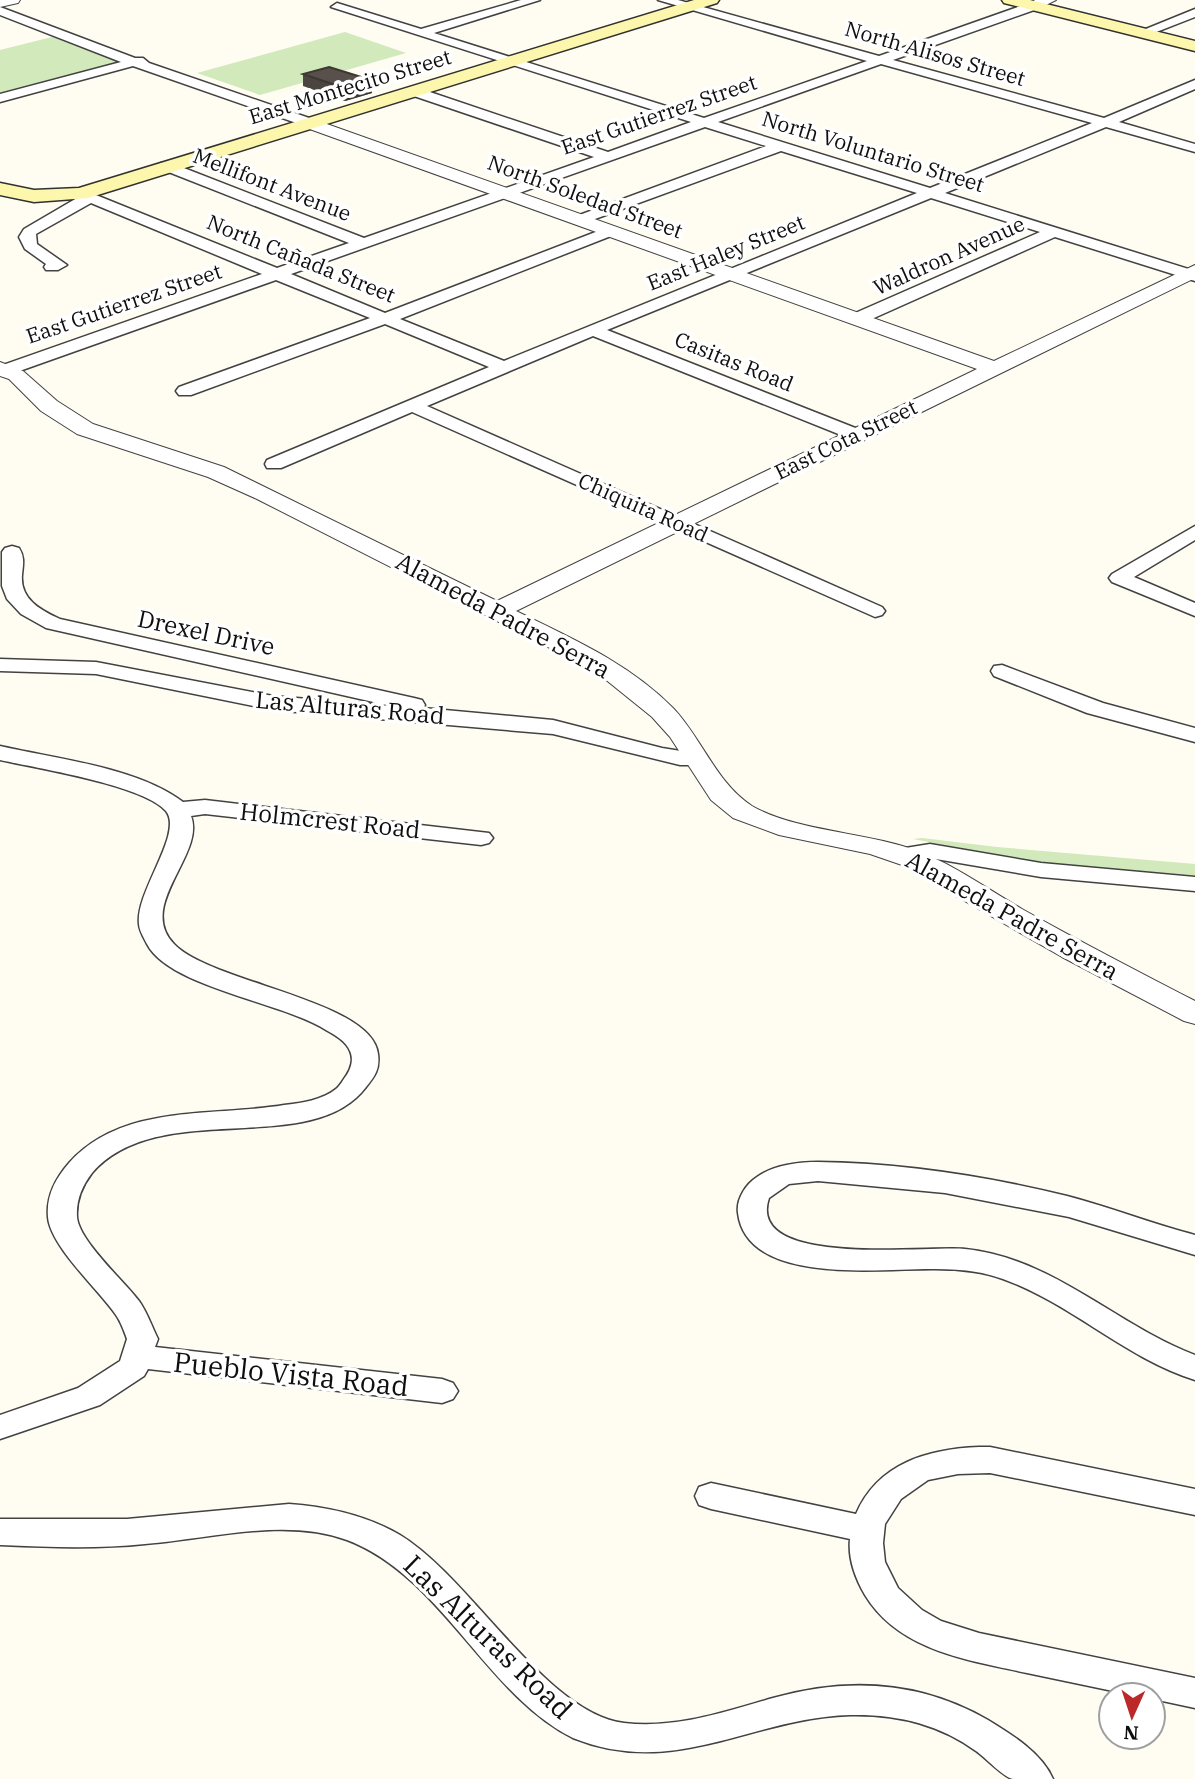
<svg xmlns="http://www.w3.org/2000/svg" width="1195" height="1779" viewBox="0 0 1195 1779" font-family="'IBM Plex Serif',serif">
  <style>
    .green { fill: #d1e9bb }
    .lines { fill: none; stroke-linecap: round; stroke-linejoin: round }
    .minor-casing { stroke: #424242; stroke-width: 3 }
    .tertiary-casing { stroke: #424242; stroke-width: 2 }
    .secondary-casing { stroke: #313131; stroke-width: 3 }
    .minor { fill: #fff; fill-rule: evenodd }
    .tertiary { fill: #fff; fill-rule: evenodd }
    .secondary { fill: #fdf7ad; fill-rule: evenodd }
    .wall { fill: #4b4540 }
    .shaded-wall { fill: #3d3834 }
    .building { fill: #57504b; stroke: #3d3834; stroke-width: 2 }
    .labels { text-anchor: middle; stroke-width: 7; stroke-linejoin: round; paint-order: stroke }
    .far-street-label { font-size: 21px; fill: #0f0f0f; stroke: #fff }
    .street-label { font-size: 24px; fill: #0f0f0f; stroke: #fff }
    .near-street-label { font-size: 28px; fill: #0f0f0f; stroke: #fff }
  </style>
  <rect width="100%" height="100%" fill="#fffcf1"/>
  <path class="green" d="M 345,32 L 406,53 L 260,95 L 197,73 Z
    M 56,36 L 122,61 L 0,93 L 0,50 Z
    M 922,838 L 997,847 L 1195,864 L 1195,876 L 1034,862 L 913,839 Z"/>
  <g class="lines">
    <g class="minor-casing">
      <path id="minor" d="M 521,0 L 540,0 L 434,33 L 704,118 L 867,61 L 658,0 L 678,0 L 879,56 L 1029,3 L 1037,3 L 1037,9 L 893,60 L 1104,118 L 1195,80 L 1195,89 L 1119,122 L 1195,144 L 1195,152 L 1106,127 L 945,193 L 1195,271 L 1195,281 L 1055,237 L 865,322 L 853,322 L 851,318 L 853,314 L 1040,232 L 931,198 L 607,330 L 863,431 L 866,435 L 863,439 L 851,439 L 593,336 L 427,406 L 882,607 L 885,611 L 882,615 L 875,617 L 412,412 L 281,468 L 267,468 L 265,464 L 267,460 L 489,367 L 385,324 L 191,395 L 179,395 L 176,391 L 179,387 L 370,318 L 276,280 L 11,374 L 0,374 L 0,366 L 262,274 L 91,203 L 36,234 L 37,244 L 67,265 L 58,270 L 46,270 L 44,267 L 46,264 L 25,249 L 19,237 L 24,229 L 77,198 L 74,194 L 76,191 L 86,191 L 277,268 L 349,243 L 161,169 L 159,166 L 161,163 L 171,163 L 364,238 L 594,157 L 408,94 L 408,88 L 418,88 L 608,152 L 691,122 L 331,7 L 337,3 L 421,29 ZM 881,64 L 1092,123 L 930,188 L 718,122 ZM 705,127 L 766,146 L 574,217 L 571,220 L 574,223 L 584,223 L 781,151 L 917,193 L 504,361 L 400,319 L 616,234 L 619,231 L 616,228 L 606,228 L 385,313 L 291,274 Z
        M 0,7 L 135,58 L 143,58 L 149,63 L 315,120 L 317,123 L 310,127 L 305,126 L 133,66 L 0,102 L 0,94 L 121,62 L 0,15 Z
        M 1195,9 L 1195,17 L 1146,36 L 1142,37 L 1136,33 Z
        M 1195,526 L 1195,540 L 1134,577 L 1195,603 L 1195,616 L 1112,582 L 1109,578 L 1112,574 Z
        M 12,546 L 19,548 C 25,557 23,565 22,575 C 20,599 40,610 60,619 L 414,698 L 422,700 L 425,705 L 423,708 L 553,720 L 662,748 L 706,755 L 709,760 L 706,765 L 680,765 L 553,734 L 273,710 L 96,674 L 0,671 L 0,659 L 96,662 L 273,696 L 391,706 L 46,628 L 21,614 L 7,599 L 2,586 L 2,552 L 5,548 Z
        M 1002,665 L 1103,703 L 1195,728 L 1195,742 L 1087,713 L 994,676 L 991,671 L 994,666 Z
        M 0,746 C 56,759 137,767 183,802 L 205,800 L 489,833 L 493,838 L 489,843 L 481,845 L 205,814 L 191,816 C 206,854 136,905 174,944 C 211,983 372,1000 378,1054 C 380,1069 375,1076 366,1087 C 311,1160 159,1096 92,1173 C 82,1186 76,1200 77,1217 C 79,1241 124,1281 139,1301 C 147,1312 152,1327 158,1339 L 155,1347 L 442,1379 L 453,1383 L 458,1391 L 453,1399 L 442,1403 L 148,1369 L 144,1376 L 100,1405 L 0,1439 L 0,1415 L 78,1388 L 120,1361 L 127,1339 C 124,1331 121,1322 116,1315 C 99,1290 50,1246 48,1217 C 46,1195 56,1178 69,1163 C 123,1103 212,1117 284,1105 C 301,1103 323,1100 336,1089 C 340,1086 343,1080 346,1076 C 351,1069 354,1059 350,1051 C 346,1041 335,1035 326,1030 C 282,1002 169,987 147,944 C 144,938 139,930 139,924 C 135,892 184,833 166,811 C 143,785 36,768 0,760 Z
        M 930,844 L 1041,863 L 1195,877 L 1195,891 L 1041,877 L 930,858 L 901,862 L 893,860 L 889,855 L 893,850 Z
        M 818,1162 C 901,1163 986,1176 1067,1196 C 1110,1207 1152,1224 1195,1235 L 1195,1255 L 1069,1217 L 945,1193 L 818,1181 L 789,1184 L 769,1198 C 745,1269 930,1245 965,1249 C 1053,1258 1116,1325 1195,1355 L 1195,1380 C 1125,1358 1072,1304 1003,1279 C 981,1271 959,1269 935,1269 C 884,1268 747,1287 738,1213 C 736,1199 746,1184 757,1177 C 774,1165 797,1162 818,1162 Z
        M 979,1447 L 990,1447 L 1195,1489 L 1195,1515 L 990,1473 L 958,1474 L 928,1480 L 901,1499 L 885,1524 L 883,1543 L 885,1562 L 898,1588 L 922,1610 L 941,1621 L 979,1633 L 1195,1678 L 1195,1708 L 1153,1699 L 1153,1695 L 1132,1695 C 1097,1688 1062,1680 1027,1673 C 968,1660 899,1651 865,1595 C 855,1578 848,1558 850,1539 L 711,1509 L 699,1505 L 695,1496 L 699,1487 L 711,1483 L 856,1514 C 878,1463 928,1449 979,1447 Z
        M 289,1504 C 328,1507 366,1515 400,1535 C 471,1578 545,1713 624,1723 C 676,1729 724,1712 773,1698 C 847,1677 921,1681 988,1720 C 1011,1734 1042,1753 1053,1779 C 1041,1779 1025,1779 1013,1779 C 1004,1778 985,1757 976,1751 C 939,1724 896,1714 850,1715 C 750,1718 675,1779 573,1738 C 486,1695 442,1576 347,1540 C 285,1517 210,1539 145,1544 C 97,1549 48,1547 0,1545 L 0,1519 L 127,1519 Z"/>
    </g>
    <g class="tertiary-casing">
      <path id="tertiary" d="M 0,0 L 20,0 L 18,3 L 0,7 Z
        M 1035,0 L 1056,0 L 1038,9 L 1028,9 L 1026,6 Z
        M 310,118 L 994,361 L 1195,265 L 1195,278 L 516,611 C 571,638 629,663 673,708 C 701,737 717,784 752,806 C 797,832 870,832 920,852 C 956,866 989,890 1022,909 C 1079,941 1137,971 1195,1001 L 1195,1024 L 1184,1021 L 1062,957 L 902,865 L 870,854 L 779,835 L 733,818 L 711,800 L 670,737 L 652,717 L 595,671 L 257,499 L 208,477 L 77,434 L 41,411 L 9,379 L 0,376 L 0,362 L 23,371 L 57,401 L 93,424 L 224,467 L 497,601 L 977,369 L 304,127 L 302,123 L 304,119 Z"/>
    </g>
    <g class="secondary-casing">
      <path id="secondary" d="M 694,0 L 719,0 L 717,3 L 88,198 L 34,202 L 0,195 L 0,183 L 34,190 L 79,188 Z
        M 1002,0 L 1030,0 L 1195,41 L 1195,51 L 1004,3 Z"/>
    </g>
    <use href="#minor" class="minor"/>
    <use href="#tertiary" class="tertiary"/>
    <use href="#secondary" class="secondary"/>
  </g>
  <path class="wall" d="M 303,74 L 371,80 L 372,93 L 345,101 L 303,86 Z"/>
  <path class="shaded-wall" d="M 371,80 L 372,93 L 345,101 L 344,88 Z"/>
  <path class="building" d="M 329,67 L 371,80 L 344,88 L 303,74 Z"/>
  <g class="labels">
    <g class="far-street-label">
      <text transform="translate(935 54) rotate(16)" y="7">North Alisos Street</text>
      <text transform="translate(350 87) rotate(-17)" y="7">East Montecito Street</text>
      <text transform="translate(659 115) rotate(-19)" y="7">East Gutierrez Street</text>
      <text transform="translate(873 152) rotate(17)" y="7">North Voluntario Street</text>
      <text transform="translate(272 185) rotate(21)" y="7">Mellifont Avenue</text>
      <text transform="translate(585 197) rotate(20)" y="7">North Soledad Street</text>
      <text transform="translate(726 253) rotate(-22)" y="7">East Haley Street</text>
      <text transform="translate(949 256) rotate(-24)" y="7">Waldron Avenue</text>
      <text transform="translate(301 259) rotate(22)" y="7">North Cañada Street</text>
      <text transform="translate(124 304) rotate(-19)" y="7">East Gutierrez Street</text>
      <text transform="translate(734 362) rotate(22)" y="7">Casitas Road</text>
      <text transform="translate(846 440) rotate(-26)" y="7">East Cota Street</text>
      <text transform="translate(643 508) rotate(24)" y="7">Chiquita Road</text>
    </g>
    <g class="street-label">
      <text transform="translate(503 616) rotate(28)" y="8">Alameda Padre Serra</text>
      <text transform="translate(206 633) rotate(12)" y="8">Drexel Drive</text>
      <text transform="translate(350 708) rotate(5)" y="8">Las Alturas Road</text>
      <text transform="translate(330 821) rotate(6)" y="8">Holmcrest Road</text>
      <text transform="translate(1012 916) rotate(29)" y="8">Alameda Padre Serra</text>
    </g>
    <g class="near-street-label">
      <text transform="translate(291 1374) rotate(6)" y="10">Pueblo Vista Road</text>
      <text transform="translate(488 1637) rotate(44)" y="10">Las Alturas Road</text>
    </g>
  </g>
  <g transform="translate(1132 1716) rotate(183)"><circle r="33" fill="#ffffff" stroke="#9f9f9f" stroke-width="2"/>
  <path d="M0-5L12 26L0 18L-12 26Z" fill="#bc292b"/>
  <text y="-10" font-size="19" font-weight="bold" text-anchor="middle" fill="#0f0f0f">N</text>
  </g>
</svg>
